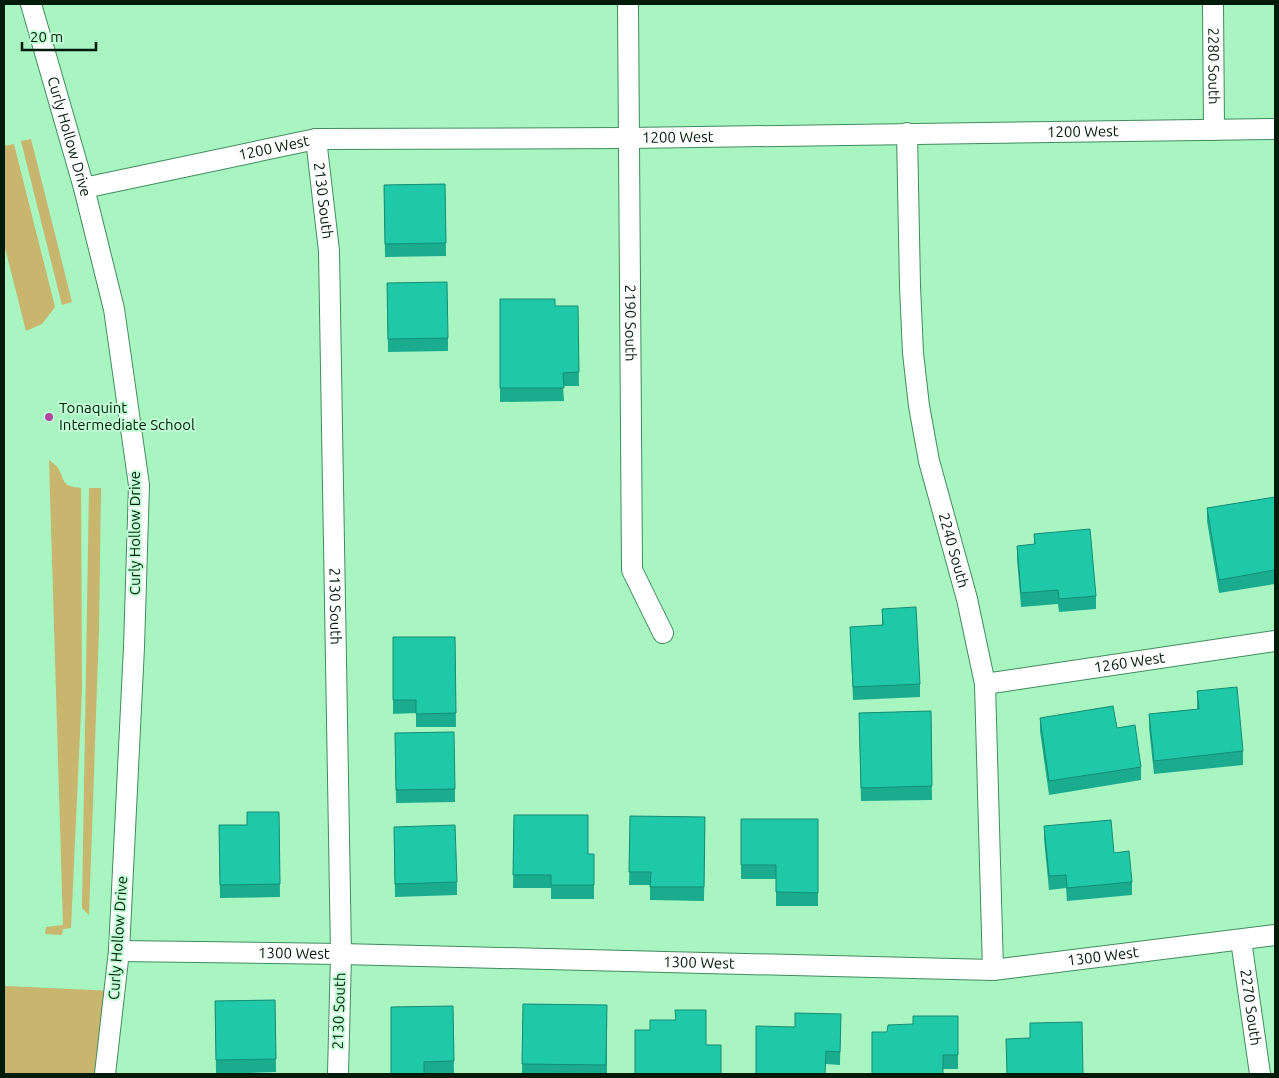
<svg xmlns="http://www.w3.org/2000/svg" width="1279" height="1078" viewBox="0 0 1279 1078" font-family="Ubuntu,sans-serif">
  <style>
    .green { fill: #c8b56e }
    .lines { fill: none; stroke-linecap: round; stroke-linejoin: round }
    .street-casing { stroke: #408c5e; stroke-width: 22 }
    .street { stroke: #fff; stroke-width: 20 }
    .wall { fill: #1bac90 }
    .building { fill: #1fc8a7; stroke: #168c75 }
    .poi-dot { fill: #b444a1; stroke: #c1ffd5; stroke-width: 2 }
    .labels { text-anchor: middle; stroke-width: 4; stroke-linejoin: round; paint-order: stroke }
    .street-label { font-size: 15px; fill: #001b09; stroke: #c1ffd5 }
    .poi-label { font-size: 15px; fill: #001b09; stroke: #c1ffd5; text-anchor: start }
  </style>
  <rect width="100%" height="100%" fill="#a8f5c2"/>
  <path class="green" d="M 31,139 L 72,302 L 62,305 L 21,141 Z
    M 14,144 L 55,307 L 42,324 L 26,331 L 4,244 L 4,146 Z
    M 49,460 C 52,462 56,465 58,468 C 66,482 61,486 81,488 L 82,690 L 71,928 L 63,929 L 62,935 L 45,934 L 46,927 L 63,925 Z
    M 89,488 L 101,488 L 99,629 L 89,915 L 82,908 Z
    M 4,986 L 115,991 L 104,1074 L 4,1074 Z"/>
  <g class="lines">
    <g class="street-casing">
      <g id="street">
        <path id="s1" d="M 31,4 L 84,188 L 114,309 L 139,485 L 134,647 L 119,951 L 105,1074"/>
        <path id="s2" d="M 628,4 L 632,570 L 663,633"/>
        <path id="s3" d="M 1213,4 L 1214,130"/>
        <path id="s4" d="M 907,133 L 910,286 L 913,353 L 919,406 L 929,461 L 967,599 L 985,684 L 993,970"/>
        <path id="s5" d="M 316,139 L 329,251 L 341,954 L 338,1074"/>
        <path id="s6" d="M 84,188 L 316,139 L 629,138 L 1275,129"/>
        <path id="s7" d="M 985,684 L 1275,641"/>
        <path id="s8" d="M 1241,940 L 1260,1074"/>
        <path id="s9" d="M 119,951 L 341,954 L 993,970 L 1275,935"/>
      </g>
    </g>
    <use href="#street" class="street"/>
  </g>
  <path class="wall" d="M 445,184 L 446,256 L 385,257 L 384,185 Z
    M 387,283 L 448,338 L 448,351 L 388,352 Z
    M 500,299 L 555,306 L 578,306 L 579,386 L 563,386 L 564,401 L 500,402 Z
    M 1275,497 L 1275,584 L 1219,593 L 1207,521 L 1207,508 Z
    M 1034,534 L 1096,596 L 1096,609 L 1059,612 L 1058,604 L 1021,607 L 1017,559 L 1017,546 L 1034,544 Z
    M 882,609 L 920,684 L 920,697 L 853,700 L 850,627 L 882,625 Z
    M 393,637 L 455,637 L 456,727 L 416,727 L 416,713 L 393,714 Z
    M 1197,691 L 1243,751 L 1243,765 L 1154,774 L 1149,728 L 1149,714 L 1197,709 Z
    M 931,711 L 932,800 L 861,801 L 859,713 Z
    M 1040,718 L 1141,767 L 1141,780 L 1049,795 L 1040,731 Z
    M 395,733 L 455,789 L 455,802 L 396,803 Z
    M 279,812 L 280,897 L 220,898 L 219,825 L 247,825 Z
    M 514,815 L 588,854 L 594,854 L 594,899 L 551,899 L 551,888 L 513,888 Z
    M 630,816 L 705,817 L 704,901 L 650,900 L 650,885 L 629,885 Z
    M 741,819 L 818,819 L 818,906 L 776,906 L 776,879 L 741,879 Z
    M 1044,826 L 1114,853 L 1132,882 L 1132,895 L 1067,901 L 1066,888 L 1049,890 L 1044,839 Z
    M 394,827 L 457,882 L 457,895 L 395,897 Z
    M 275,1000 L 276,1072 L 216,1074 L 215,1001 Z
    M 523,1004 L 607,1005 L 607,1074 L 522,1074 Z
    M 453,1006 L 454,1074 L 391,1074 Z
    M 841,1014 L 840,1065 L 826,1064 L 795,1027 Z
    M 958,1016 L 958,1069 L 943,1069 L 887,1032 L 913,1024 Z"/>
  <path class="building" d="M 445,184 L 446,243 L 385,244 L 384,185 Z
    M 447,282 L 448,338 L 388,339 L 387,283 Z
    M 500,299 L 555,299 L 555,306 L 578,306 L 579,372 L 563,373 L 564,388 L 500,388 Z
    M 1275,497 L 1275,570 L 1219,580 L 1207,508 Z
    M 1090,529 L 1096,596 L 1059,599 L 1058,590 L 1021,593 L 1017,546 L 1035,544 L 1034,534 Z
    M 916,607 L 920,684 L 853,687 L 850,627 L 883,625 L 882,609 Z
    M 393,637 L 455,637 L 456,713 L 416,714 L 416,700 L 393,700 Z
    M 1237,687 L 1243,751 L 1154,761 L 1149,714 L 1199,709 L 1197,691 Z
    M 1113,706 L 1117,728 L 1135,725 L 1141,767 L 1049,781 L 1040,718 Z
    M 931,711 L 932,786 L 861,788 L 859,713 Z
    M 454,732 L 455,789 L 396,790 L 395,733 Z
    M 247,812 L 279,812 L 280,884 L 220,885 L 219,825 L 247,825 Z
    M 514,815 L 588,815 L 588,854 L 594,854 L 594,885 L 551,885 L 551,875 L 513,875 Z
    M 630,816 L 705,817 L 704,887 L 650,887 L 651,872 L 629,872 Z
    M 741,819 L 818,819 L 818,893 L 776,892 L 776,865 L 741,865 Z
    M 1111,820 L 1114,853 L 1129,851 L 1132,882 L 1067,888 L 1066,875 L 1049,876 L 1044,826 Z
    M 455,825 L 457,882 L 395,884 L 394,827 Z
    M 275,1000 L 276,1059 L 216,1060 L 215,1001 Z
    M 523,1004 L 607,1005 L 606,1065 L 522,1064 Z
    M 453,1006 L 454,1061 L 424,1062 L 424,1074 L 391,1074 L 391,1007 Z
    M 675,1010 L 706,1010 L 706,1045 L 721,1045 L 721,1074 L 635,1074 L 635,1030 L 650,1030 L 650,1020 L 676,1020 Z
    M 795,1013 L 841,1014 L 840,1052 L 826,1051 L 825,1074 L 756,1074 L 756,1026 L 795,1027 Z
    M 913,1016 L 958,1016 L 958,1055 L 943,1055 L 943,1074 L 872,1074 L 872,1032 L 887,1032 L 888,1025 L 913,1024 Z
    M 1082,1022 L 1083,1074 L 1007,1074 L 1006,1039 L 1030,1038 L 1030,1023 Z"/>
  <circle class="poi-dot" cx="49" cy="417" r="5"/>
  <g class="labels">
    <g class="street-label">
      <text dy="5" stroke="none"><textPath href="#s3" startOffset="62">2280 South</textPath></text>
      <text dy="5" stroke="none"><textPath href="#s6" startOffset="1004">1200 West</textPath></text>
      <text dy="5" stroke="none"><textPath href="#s1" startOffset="138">Curly Hollow Drive</textPath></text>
      <text dy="5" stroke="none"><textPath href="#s6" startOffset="599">1200 West</textPath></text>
      <text dy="5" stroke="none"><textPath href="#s6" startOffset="194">1200 West</textPath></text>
      <text dy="5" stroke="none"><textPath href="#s5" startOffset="62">2130 South</textPath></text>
      <text dy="5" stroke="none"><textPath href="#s2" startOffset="319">2190 South</textPath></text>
      <text transform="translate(135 533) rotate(-90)" y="5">Curly Hollow Drive</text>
      <text dy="5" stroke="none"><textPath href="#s4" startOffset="422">2240 South</textPath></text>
      <text dy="5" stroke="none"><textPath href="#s5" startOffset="468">2130 South</textPath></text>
      <text dy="5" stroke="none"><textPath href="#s7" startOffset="146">1260 West</textPath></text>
      <text transform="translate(118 938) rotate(-86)" y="5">Curly Hollow Drive</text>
      <text dy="5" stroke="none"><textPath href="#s9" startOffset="175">1300 West</textPath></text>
      <text dy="5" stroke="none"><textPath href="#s9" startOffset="985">1300 West</textPath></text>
      <text dy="5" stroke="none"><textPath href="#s9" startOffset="580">1300 West</textPath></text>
      <text dy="5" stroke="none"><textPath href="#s8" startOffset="68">2270 South</textPath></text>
      <text transform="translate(339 1011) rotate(-88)" y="5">2130 South</text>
    </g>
    <g class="poi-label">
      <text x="59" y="413">Tonaquint<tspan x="59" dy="17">Intermediate School</tspan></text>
    </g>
  </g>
  <rect width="1279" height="1078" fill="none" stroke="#001b09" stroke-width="10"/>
  <path d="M22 42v8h74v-8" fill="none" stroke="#001b09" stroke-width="2.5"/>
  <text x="30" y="42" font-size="15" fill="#001b09" stroke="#c1ffd5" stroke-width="4" paint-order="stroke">20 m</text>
</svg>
